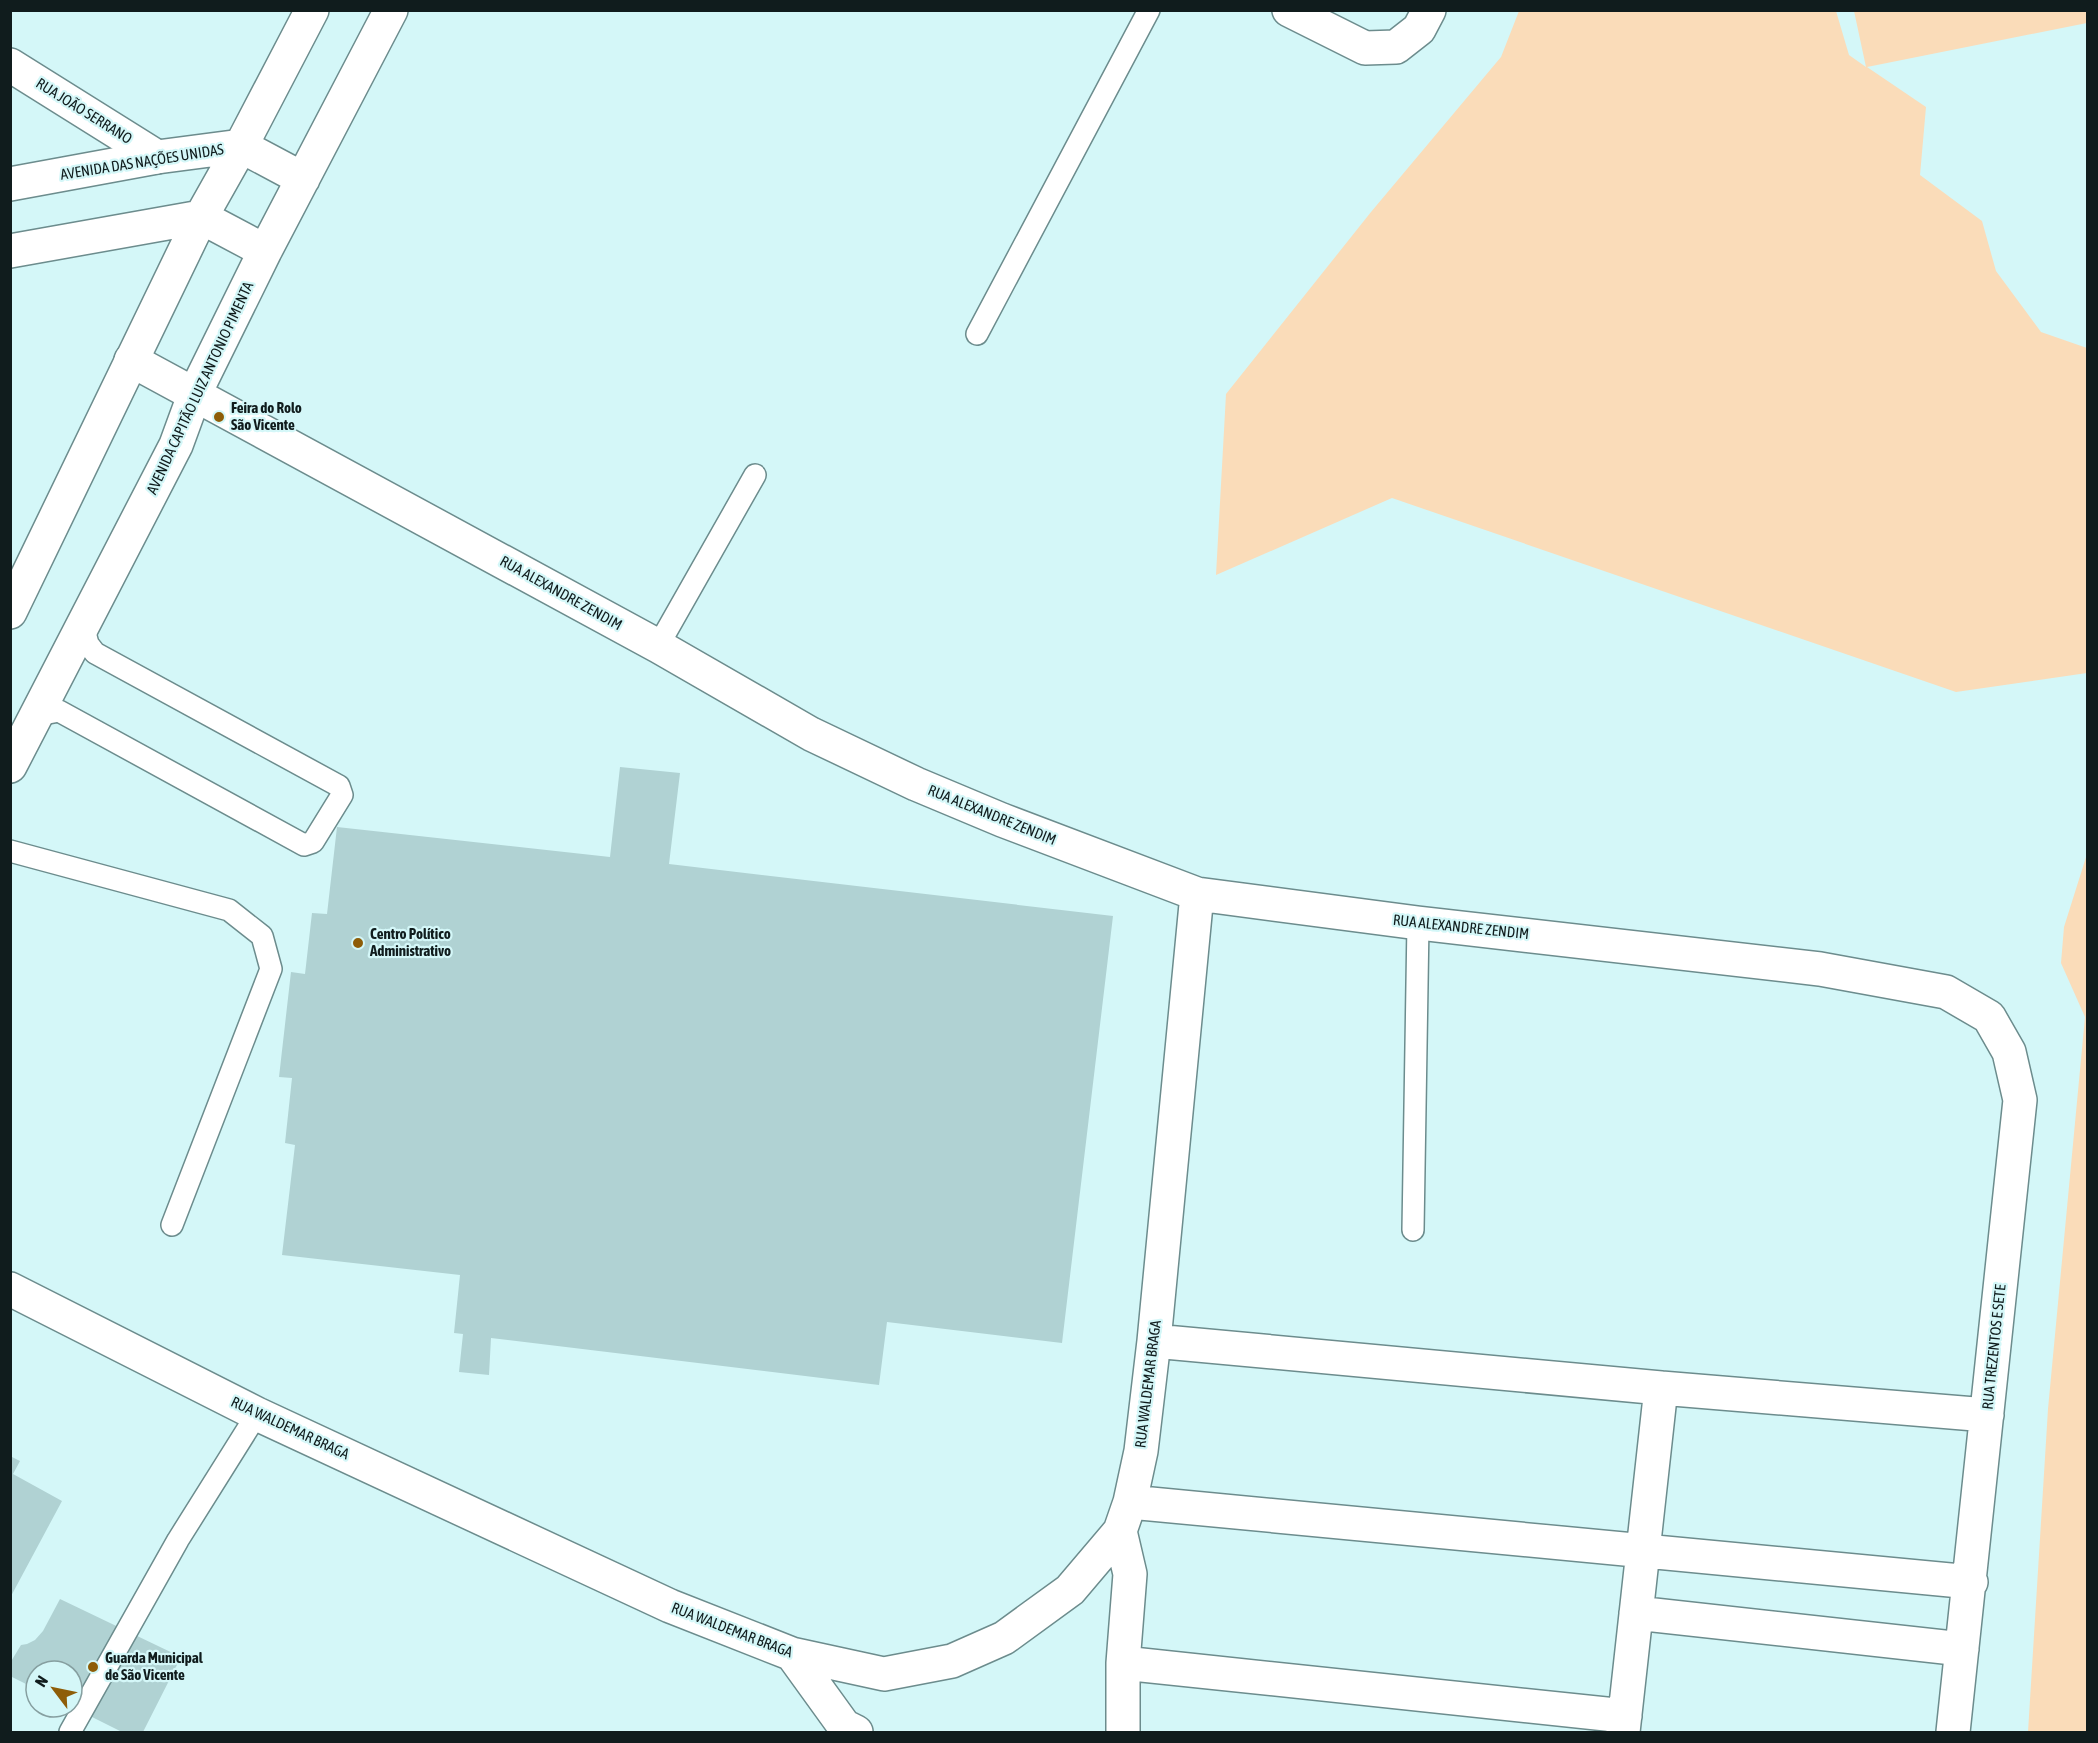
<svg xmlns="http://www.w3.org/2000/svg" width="2098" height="1743" viewBox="0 0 2098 1743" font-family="'Asap Condensed',sans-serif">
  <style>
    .green { fill: #fadcb9 }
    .building { fill: #b0d2d3 }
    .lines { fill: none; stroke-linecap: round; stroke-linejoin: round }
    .service-casing { stroke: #6c8c8d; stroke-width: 24 }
    .minor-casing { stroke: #6c8c8d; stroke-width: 36 }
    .secondary-casing { stroke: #6c8c8d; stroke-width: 36 }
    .service { stroke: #fff; stroke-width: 21 }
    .minor { stroke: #fff; stroke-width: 33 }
    .secondary { stroke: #fff; stroke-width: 33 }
    .poi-dot { fill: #8e5d08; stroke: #d4f7f8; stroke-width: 2 }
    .labels { text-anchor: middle; stroke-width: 4.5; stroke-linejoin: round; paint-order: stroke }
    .street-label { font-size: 15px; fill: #101c1d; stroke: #d4f7f8 }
    .poi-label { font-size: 15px; font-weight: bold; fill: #101c1d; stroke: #d4f7f8; text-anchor: start }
  </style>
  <rect width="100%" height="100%" fill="#d4f7f8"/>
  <path class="green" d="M 1519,11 L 1836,11 L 1849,55 L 1866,67 L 1854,11 L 2087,11 L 2087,23 L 1867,67 L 1926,107 L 1920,175 L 1982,221 L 1996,271 L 2041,332 L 2087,348 L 2087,673 L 1956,692 L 1392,498 L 1216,575 L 1226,394 L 1371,212 L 1501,57 Z
    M 2087,854 L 2087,1732 L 2028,1732 L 2048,1409 L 2085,1017 L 2061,963 L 2064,927 Z"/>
  <path class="building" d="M 620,767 L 680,773 L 669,864 L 1113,916 L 1062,1343 L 887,1322 L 879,1385 L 491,1338 L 489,1375 L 459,1372 L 463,1334 L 454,1333 L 460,1275 L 282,1255 L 295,1145 L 285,1143 L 292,1078 L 279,1077 L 291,972 L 305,974 L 312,913 L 327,914 L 337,827 L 610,857 Z
    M 10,1456 L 20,1461 L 13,1474 L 62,1501 L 10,1598 Z
    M 60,1599 L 181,1657 L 143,1732 L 122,1732 L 72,1707 L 72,1671 L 36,1671 L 36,1689 L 10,1676 L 10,1663 L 21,1645 L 27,1644 L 35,1640 L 43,1631 Z"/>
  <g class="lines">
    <g class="service-casing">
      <path id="service" d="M 977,334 L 1149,10
        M 658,646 L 755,475
        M 34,723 L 43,714 L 59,711 L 304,845 L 313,842 L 342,795 L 339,786 L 95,653 L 88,644 L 83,625
        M 10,851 L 229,910 L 262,936 L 271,969 L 172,1225
        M 1413,1230 L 1418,923
        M 70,1732 L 178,1540 L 257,1414"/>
    </g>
    <g class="minor-casing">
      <path id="minor" d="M 1289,10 L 1365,48 L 1396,47 L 1419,29 L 1429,10
        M 10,65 L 157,157
        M 131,360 L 658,646 L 811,734 L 916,784 L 1002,820 L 1197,894 L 1418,923 L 1820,969 L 1946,992 L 1989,1017 L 2009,1052 L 2020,1100 L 1953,1732
        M 10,1289 L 257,1414 L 670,1606 L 792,1654 L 884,1674 L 952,1661 L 1004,1638 L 1070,1590 L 1120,1531 L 1130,1502 L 1141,1451 L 1154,1341 L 1197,894
        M 1154,1341 L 1661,1388 L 1987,1415
        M 1130,1502 L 1971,1582
        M 1120,1531 L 1130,1574 L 1123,1663 L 1123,1732
        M 1636,1613 L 1962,1649
        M 792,1654 L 844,1726 L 856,1732
        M 1123,1663 L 1625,1716
        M 1623,1732 L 1661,1388"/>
    </g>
    <g class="secondary-casing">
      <path id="secondary" d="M 10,184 L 157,157 L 241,146 L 303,179
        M 10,251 L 201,217 L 265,251
        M 10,612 L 201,217 L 241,146 L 312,10
        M 10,766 L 176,445 L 195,393 L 265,251 L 391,10"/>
    </g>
    <use href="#service" class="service"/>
    <use href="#minor" class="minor"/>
    <use href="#secondary" class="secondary"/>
  </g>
  <g class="poi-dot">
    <circle cx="219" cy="417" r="6"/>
    <circle cx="358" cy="943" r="6"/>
    <circle cx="93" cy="1667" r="6"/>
  </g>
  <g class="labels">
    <g class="street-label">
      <text transform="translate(84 111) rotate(32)" y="5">RUA JOÃO SERRANO</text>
      <text transform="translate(142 162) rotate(-9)" y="5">AVENIDA DAS NAÇÕES UNIDAS</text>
      <text transform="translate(200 388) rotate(-65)" y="5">AVENIDA CAPITÃO LUIZ ANTONIO PIMENTA</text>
      <text transform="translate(561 593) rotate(29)" y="5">RUA ALEXANDRE ZENDIM</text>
      <text transform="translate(992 815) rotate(22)" y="5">RUA ALEXANDRE ZENDIM</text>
      <text transform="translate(1461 927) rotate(6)" y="5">RUA ALEXANDRE ZENDIM</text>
      <text transform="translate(1994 1347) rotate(-84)" y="5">RUA TREZENTOS E SETE</text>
      <text transform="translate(1148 1384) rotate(-83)" y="5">RUA WALDEMAR BRAGA</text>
      <text transform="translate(290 1428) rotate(25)" y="5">RUA WALDEMAR BRAGA</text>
      <text transform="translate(732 1630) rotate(21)" y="5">RUA WALDEMAR BRAGA</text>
    </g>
    <g class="poi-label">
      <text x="231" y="413">Feira do Rolo<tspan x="231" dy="17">São Vicente</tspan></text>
      <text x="370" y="939">Centro Político<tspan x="370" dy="17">Administrativo</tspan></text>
      <text x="105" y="1663">Guarda Municipal<tspan x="105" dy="17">de São Vicente</tspan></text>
    </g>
  </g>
  <rect width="2098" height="1743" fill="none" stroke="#101c1d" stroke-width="24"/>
  <g transform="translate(54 1689) rotate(302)"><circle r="28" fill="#d4f7f8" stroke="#869fa0" stroke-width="1.5"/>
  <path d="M0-4.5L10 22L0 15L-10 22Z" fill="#8e5d08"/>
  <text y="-9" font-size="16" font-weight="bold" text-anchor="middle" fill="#101c1d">N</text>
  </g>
</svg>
